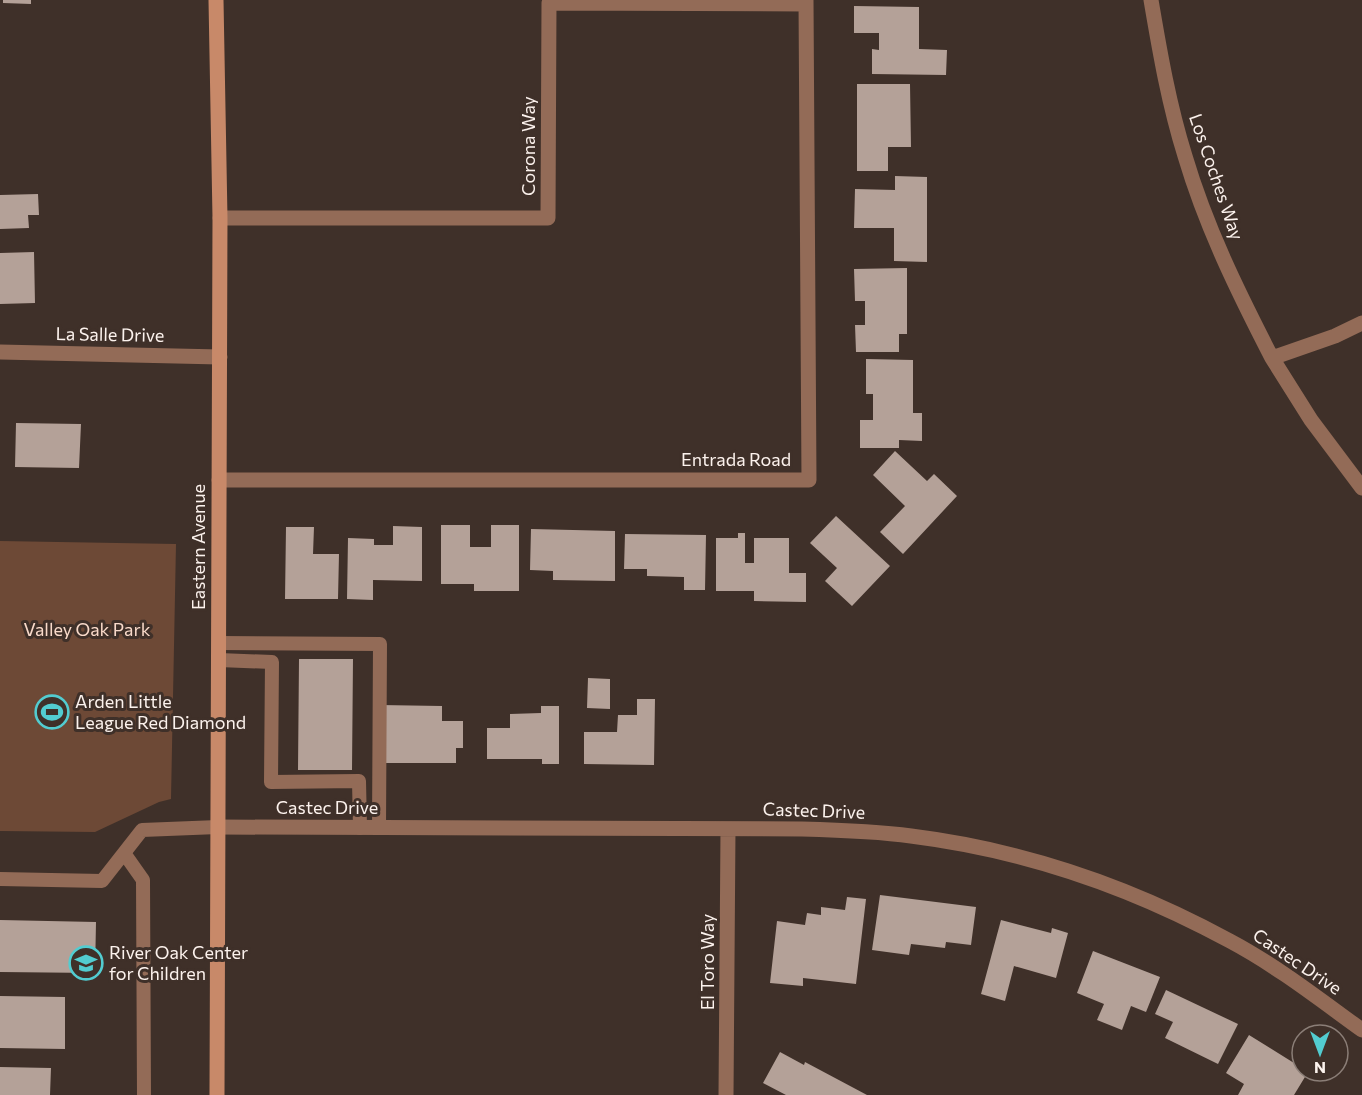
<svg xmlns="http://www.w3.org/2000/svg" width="1362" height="1095" viewBox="0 0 1362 1095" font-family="Commissioner,sans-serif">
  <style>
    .green { fill: #6d4936 }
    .building { fill: #b4a198 }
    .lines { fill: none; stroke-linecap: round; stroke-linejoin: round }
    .service { stroke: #936b57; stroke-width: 14 }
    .minor { stroke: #936b57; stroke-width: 15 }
    .secondary { stroke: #c88969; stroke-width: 15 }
    .labels { text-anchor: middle; stroke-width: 6; stroke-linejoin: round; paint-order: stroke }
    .street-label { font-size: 18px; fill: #fcf2ed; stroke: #3f3029 }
    .park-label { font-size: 18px; fill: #f9daca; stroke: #3f3029 }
    .poi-label { font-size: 18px; fill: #fcf2ed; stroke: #3f3029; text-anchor: start }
  </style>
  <rect width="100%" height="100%" fill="#3f3029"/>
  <path class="green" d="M 0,541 L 176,544 L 171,799 L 159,802 L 95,832 L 0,831 Z"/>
  <path class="building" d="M 3,0 L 31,0 L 31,4 L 3,3 Z
    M 854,6 L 919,7 L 919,49 L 947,50 L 946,75 L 872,74 L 872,49 L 879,50 L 879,33 L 854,33 Z
    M 857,84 L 910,84 L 911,147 L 888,147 L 888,171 L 857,171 Z
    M 895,176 L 927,177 L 927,262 L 894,261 L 894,228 L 854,228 L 855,189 L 895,190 Z
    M 38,194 L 39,215 L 28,215 L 29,228 L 0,229 L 0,195 Z
    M 34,252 L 35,303 L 0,304 L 0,253 Z
    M 907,268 L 907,334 L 899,334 L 899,352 L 856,352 L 855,325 L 865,325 L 865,301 L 855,301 L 854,269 Z
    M 866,359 L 913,360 L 913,413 L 922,413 L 922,441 L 899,440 L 899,448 L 860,448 L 860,420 L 873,420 L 873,394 L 866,394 Z
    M 16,423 L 81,424 L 79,468 L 15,467 Z
    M 895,451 L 927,481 L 934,474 L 957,496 L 903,554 L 880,532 L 905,506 L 873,475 Z
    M 836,516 L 890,566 L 852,606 L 825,581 L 837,568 L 810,543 Z
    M 441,525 L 470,525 L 470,547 L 491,547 L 491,525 L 519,525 L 519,591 L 474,591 L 474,584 L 441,584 Z
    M 393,526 L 422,527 L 422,581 L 373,580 L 373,600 L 347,599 L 348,538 L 374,539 L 374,545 L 393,545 Z
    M 286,527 L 314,527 L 313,554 L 339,554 L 338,599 L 285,599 Z
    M 531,529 L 615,531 L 615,581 L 553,580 L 553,571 L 530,570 Z
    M 738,533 L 745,533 L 745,563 L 754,563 L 754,538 L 789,538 L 789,573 L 806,573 L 806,602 L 754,601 L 754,591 L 716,591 L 716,538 L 738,538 Z
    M 625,534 L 706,535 L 705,590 L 684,590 L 684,577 L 647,576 L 647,569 L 624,569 Z
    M 299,659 L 353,659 L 352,770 L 298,770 Z
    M 588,678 L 610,679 L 610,709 L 587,708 Z
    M 637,699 L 655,699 L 654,765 L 584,764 L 584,732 L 617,732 L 618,715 L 637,715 Z
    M 380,705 L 442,706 L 442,721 L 463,721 L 463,748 L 456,748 L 456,763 L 379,763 Z
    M 541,706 L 559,706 L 559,764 L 542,764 L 542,759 L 487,759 L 487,728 L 510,728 L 510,714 L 541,713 Z
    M 880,895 L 976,907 L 971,945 L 946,942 L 945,948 L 911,944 L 909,955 L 872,950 Z
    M 847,897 L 866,899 L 856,984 L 803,978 L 803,986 L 770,983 L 777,921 L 805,925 L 807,913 L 821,915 L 821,907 L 845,910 Z
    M 0,920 L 96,922 L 95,973 L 0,972 Z
    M 1001,920 L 1051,933 L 1052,928 L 1068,933 L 1056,978 L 1014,966 L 1005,1001 L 981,994 Z
    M 1093,951 L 1160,977 L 1146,1012 L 1131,1006 L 1122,1030 L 1097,1020 L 1104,1004 L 1077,993 Z
    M 1166,990 L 1238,1024 L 1218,1064 L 1165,1038 L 1173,1022 L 1155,1014 Z
    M 0,996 L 65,997 L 65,1049 L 0,1048 Z
    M 1249,1035 L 1302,1068 L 1302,1071 L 1308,1072 L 1294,1095 L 1238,1095 L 1244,1084 L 1226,1073 Z
    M 780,1052 L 804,1065 L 805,1062 L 867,1095 L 786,1095 L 763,1083 Z
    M 0,1067 L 51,1068 L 50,1095 L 0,1095 Z"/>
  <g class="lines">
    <path class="service" d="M 219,643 L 380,644 L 379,828
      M 219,660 L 272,662 L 271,782 L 359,781 L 360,828
      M 124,853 L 143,880 L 144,1095
      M 0,879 L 102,881 L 142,830 L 218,827"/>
    <path class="minor" d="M 1151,0 C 1160,53 1169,105 1185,156 C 1206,227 1238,292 1272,358 L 1335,336 L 1362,323
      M 220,218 L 548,218 L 549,3 L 806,4
      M 0,352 L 220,357
      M 1272,358 L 1311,420 L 1362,488
      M 219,480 L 809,480 L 806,0
      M 218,827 L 802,829 C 839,830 875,831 911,836 C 1023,850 1131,887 1230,941 C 1277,966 1319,999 1362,1030
      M 726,1095 L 728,829"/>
    <path class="secondary" d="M 216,0 L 220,218 L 217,1095"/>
  </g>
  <defs>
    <g id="stadium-ring" transform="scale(1.725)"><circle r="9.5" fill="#3f3029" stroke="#52ccd0" stroke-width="1.5"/><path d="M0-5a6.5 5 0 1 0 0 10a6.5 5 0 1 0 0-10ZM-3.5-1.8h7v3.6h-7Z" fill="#52ccd0"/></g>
    <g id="school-ring" transform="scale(1.725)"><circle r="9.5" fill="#3f3029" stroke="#52ccd0" stroke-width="1.5"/><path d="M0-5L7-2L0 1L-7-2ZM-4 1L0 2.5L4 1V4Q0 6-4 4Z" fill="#52ccd0"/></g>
  </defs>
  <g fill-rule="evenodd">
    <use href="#stadium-ring" x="52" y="712"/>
    <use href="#school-ring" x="86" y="963"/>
  </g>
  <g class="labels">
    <g class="street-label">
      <text transform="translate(529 146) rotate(-90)" y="6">Corona Way</text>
      <text transform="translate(1216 177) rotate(71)" y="6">Los Coches Way</text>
      <text transform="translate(110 335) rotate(1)" y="6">La Salle Drive</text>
      <text x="736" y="466">Entrada Road</text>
      <text transform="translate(199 547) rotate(-90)" y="6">Eastern Avenue</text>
      <text x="327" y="814">Castec Drive</text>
      <text transform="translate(814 811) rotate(2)" y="6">Castec Drive</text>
      <text transform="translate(708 962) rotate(-90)" y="6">El Toro Way</text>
      <text transform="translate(1297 962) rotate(34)" y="6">Castec Drive</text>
    </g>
    <g class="park-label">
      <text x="87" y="636">Valley Oak Park</text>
    </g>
    <g class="poi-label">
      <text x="75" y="708">Arden Little<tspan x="75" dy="21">League Red Diamond</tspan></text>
      <text x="109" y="959">River Oak Center<tspan x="109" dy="21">for Children</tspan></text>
    </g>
  </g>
  <g transform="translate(1320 1053) rotate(180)"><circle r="28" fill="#3f3029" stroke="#8b7e77" stroke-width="1.5"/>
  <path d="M0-4.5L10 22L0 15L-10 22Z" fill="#52ccd0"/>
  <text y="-9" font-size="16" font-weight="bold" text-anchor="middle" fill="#fcf2ed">N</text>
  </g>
</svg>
